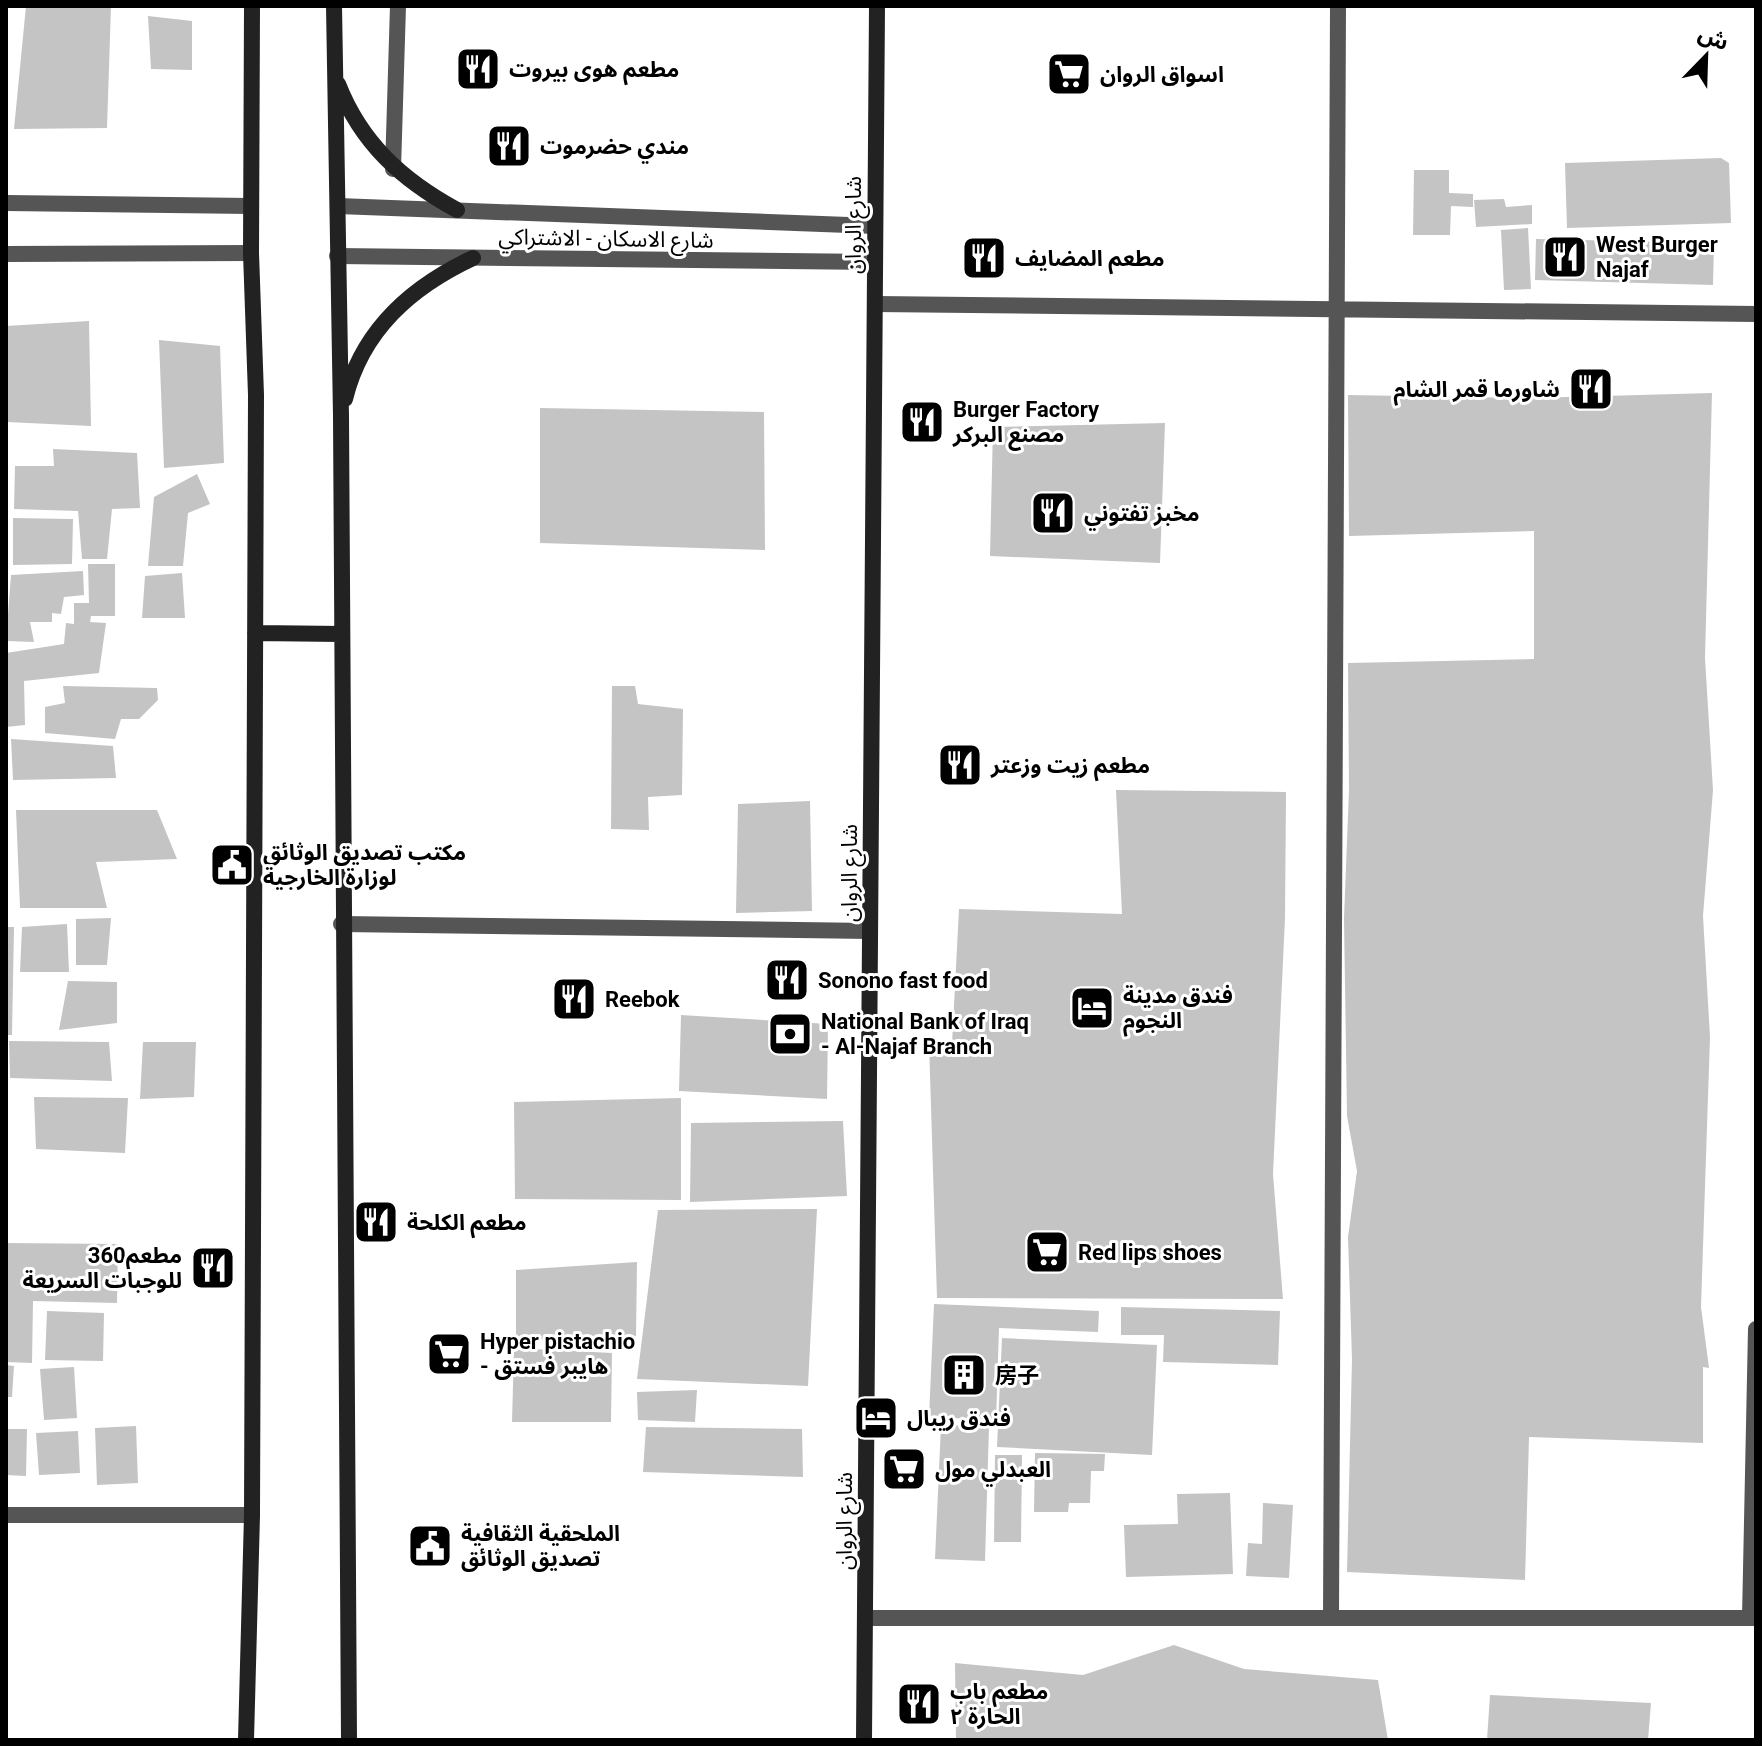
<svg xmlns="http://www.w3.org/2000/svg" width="1762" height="1746" viewBox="0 0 1762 1746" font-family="Roboto,'Noto Sans Arabic','Noto Sans SC',sans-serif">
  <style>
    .building { fill: #c4c4c4 }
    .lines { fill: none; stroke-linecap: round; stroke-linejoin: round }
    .lane { stroke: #555; stroke-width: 16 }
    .street { stroke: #555; stroke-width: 16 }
    .secondary { stroke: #222; stroke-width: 16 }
    .labels { text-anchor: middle; stroke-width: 6; stroke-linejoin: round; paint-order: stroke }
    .poi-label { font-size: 22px; font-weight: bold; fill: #000; stroke: #fff; text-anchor: start }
    .street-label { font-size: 22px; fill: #000; stroke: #fff }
  </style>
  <rect width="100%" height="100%" fill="#fff"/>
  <path class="building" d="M 26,6 L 111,6 L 107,128 L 14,129 Z
    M 148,16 L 192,21 L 192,70 L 151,69 Z
    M 1721,158 L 1729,163 L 1731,223 L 1567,228 L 1565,163 Z
    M 1414,170 L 1449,170 L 1449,193 L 1473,194 L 1473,207 L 1451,206 L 1450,235 L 1413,235 Z
    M 1504,199 L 1506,207 L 1532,205 L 1532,224 L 1476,227 L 1474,200 Z
    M 1528,228 L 1531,289 L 1504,290 L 1501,230 Z
    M 1536,239 L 1714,243 L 1713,285 L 1535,280 Z
    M 89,321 L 91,426 L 7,422 L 6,326 Z
    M 159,340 L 220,346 L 224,463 L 164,468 Z
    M 1712,393 L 1705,658 L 1713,790 L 1703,916 L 1710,1037 L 1701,1307 L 1709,1368 L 1703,1367 L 1703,1443 L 1529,1437 L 1525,1580 L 1347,1572 L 1352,1359 L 1348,1237 L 1357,1171 L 1347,1116 L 1344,918 L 1349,790 L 1348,663 L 1534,659 L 1534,531 L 1349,536 L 1348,395 L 1531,398 Z
    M 540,408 L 764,412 L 765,550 L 540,543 Z
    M 1165,423 L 1160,563 L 990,556 L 993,427 Z
    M 53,449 L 137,453 L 140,508 L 112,509 L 107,559 L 82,559 L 78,511 L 14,509 L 15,466 L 54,466 Z
    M 197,474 L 210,504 L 188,513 L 183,566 L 148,566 L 154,497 Z
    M 13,518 L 73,519 L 72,564 L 13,565 Z
    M 88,564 L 115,564 L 115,616 L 91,616 L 90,622 L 106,623 L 99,673 L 24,681 L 25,725 L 6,727 L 6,653 L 64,644 L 66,623 L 74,624 L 74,603 L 89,603 Z
    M 83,571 L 84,595 L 64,597 L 61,614 L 52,613 L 52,622 L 30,622 L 34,642 L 6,641 L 11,575 Z
    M 182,573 L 185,618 L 142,618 L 145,576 Z
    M 63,686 L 157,688 L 158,700 L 139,719 L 121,719 L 115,739 L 45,733 L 45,707 L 65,703 Z
    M 612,686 L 635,686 L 638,704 L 683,709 L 682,795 L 648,797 L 649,830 L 611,829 Z
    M 11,739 L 113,746 L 116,778 L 13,780 Z
    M 1116,790 L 1286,792 L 1285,918 L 1273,1174 L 1283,1299 L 937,1298 L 929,1043 L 952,1044 L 959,909 L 1122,914 Z
    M 810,801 L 812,911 L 736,913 L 738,804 Z
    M 16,810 L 157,810 L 177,859 L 96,862 L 107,908 L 20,908 Z
    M 111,918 L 107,965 L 76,965 L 76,919 Z
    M 67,924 L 69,972 L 20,972 L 22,927 Z
    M 6,927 L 14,927 L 12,1035 L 6,1035 Z
    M 68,981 L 117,982 L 117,1023 L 59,1030 Z
    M 681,1015 L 828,1024 L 827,1099 L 679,1091 Z
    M 9,1041 L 109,1042 L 112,1081 L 10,1078 Z
    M 143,1042 L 196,1042 L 194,1097 L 140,1099 Z
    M 34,1097 L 128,1098 L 125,1153 L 36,1149 Z
    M 681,1098 L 681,1200 L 515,1199 L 514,1102 Z
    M 843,1121 L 847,1196 L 690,1202 L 691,1123 Z
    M 817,1209 L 808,1386 L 637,1379 L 658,1210 Z
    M 6,1243 L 118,1244 L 117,1303 L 33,1301 L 32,1363 L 6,1362 Z
    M 637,1262 L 636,1336 L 516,1340 L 516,1270 Z
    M 934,1304 L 1099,1311 L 1098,1332 L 999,1328 L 996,1420 L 929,1417 Z
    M 1121,1307 L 1280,1311 L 1278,1365 L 1163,1362 L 1164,1335 L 1121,1335 Z
    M 47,1311 L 104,1313 L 103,1361 L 45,1360 Z
    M 1002,1338 L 1157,1345 L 1152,1455 L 997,1447 Z
    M 514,1348 L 612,1353 L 611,1422 L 512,1422 Z
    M 6,1365 L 14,1366 L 12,1397 L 6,1397 Z
    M 74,1367 L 77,1418 L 44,1420 L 40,1369 Z
    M 697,1390 L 695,1422 L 638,1420 L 637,1392 Z
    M 941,1425 L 989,1426 L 985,1561 L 935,1559 Z
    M 136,1426 L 138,1483 L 97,1485 L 95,1428 Z
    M 646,1427 L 802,1429 L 803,1477 L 643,1472 Z
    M 6,1429 L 27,1429 L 26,1476 L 6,1475 Z
    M 78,1431 L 80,1473 L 39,1475 L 36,1433 Z
    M 1035,1453 L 1105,1454 L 1104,1471 L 1091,1471 L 1090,1503 L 1069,1503 L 1068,1512 L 1034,1512 Z
    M 995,1455 L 1022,1455 L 1021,1542 L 994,1542 Z
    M 1230,1493 L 1233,1574 L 1126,1577 L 1124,1525 L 1178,1524 L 1177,1494 Z
    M 1263,1503 L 1293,1505 L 1289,1578 L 1246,1576 L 1248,1543 L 1262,1544 Z
    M 1174,1645 L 1244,1669 L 1378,1680 L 1388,1740 L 956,1740 L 955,1663 L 1083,1675 Z
    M 1490,1695 L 1651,1703 L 1648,1740 L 1487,1740 Z"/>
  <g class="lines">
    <path class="lane" d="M 393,169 L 398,6"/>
    <path class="street" d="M 6,203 L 251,206
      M 338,206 L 875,226
      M 6,254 L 251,253
      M 337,256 L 875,262
      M 875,304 L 1756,314
      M 341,924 L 870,931
      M 6,1515 L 252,1515
      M 865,1618 L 1756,1618
      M 1331,1618 L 1338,6
      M 1750,1618 L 1756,1329"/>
    <path class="secondary" d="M 334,6 L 341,416 L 349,1740
      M 338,84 C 361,143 402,180 457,210
      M 345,399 C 362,330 411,287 473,258
      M 255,633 L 342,634
      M 246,1740 L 252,1515 L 256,395 L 251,253 L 252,6
      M 864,1740 L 877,6"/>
  </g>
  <defs>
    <g id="restaurant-square" transform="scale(2.3)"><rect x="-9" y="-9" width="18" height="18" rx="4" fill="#000" stroke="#fff"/><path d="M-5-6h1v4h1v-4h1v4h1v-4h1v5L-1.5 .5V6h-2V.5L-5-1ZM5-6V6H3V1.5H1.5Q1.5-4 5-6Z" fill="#fff"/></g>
    <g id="supermarket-square" transform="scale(2.3)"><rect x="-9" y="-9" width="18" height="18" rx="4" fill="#000" stroke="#fff"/><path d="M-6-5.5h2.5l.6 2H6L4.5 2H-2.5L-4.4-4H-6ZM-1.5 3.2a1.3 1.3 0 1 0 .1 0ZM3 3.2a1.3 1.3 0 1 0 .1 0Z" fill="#fff"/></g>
    <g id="civic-square" transform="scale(2.3)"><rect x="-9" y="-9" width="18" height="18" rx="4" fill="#000" stroke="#fff"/><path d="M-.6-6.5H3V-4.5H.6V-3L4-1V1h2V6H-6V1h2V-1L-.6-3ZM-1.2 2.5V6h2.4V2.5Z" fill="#fff"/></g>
    <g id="hotel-square" transform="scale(2.3)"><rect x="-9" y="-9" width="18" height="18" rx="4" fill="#000" stroke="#fff"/><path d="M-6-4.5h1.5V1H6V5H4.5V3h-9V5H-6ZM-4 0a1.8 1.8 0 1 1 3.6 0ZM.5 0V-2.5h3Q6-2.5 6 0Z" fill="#fff"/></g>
    <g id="bank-square" transform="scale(2.3)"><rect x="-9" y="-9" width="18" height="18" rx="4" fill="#000" stroke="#fff"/><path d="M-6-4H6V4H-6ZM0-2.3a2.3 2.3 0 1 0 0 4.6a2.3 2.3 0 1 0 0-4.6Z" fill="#fff"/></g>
    <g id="building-square" transform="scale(2.3)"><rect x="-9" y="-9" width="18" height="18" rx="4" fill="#000" stroke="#fff"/><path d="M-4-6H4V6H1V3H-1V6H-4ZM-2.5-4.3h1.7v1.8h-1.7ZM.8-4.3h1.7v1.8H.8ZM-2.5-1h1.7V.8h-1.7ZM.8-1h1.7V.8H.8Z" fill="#fff"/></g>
  </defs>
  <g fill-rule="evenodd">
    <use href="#restaurant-square" x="478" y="69"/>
    <use href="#supermarket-square" x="1069" y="74"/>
    <use href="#restaurant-square" x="509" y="146"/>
    <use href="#restaurant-square" x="1565" y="257"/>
    <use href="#restaurant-square" x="984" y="258"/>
    <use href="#restaurant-square" x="1591" y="389"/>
    <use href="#restaurant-square" x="922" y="422"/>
    <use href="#restaurant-square" x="1053" y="513"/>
    <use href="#restaurant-square" x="960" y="765"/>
    <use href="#civic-square" x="232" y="865"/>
    <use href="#restaurant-square" x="787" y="980"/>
    <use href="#restaurant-square" x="574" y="999"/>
    <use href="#hotel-square" x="1092" y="1008"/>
    <use href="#bank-square" x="790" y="1034"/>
    <use href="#restaurant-square" x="376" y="1222"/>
    <use href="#supermarket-square" x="1047" y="1252"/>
    <use href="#restaurant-square" x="213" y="1268"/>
    <use href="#supermarket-square" x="449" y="1354"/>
    <use href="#building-square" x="964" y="1375"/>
    <use href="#hotel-square" x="876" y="1418"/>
    <use href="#supermarket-square" x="904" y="1469"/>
    <use href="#civic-square" x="430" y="1546"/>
    <use href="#restaurant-square" x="919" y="1704"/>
  </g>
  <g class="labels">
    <g class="poi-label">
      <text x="509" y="77">مطعم هوى بيروت</text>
      <text x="1100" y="82">اسواق الروان</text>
      <text x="540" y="154">مندي حضرموت</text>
      <text x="1596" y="252">West Burger<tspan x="1596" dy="25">Najaf</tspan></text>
      <text x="1015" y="266">مطعم المضايف</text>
      <text x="1560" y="397" text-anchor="end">شاورما قمر الشام</text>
      <text x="953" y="417">Burger Factory<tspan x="953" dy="25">مصنع البركر</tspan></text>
      <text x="1084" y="521">مخبز تفتوني</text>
      <text x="991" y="773">مطعم زيت وزعتر</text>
      <text x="263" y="860">مكتب تصديق الوثائق<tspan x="263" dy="25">لوزارة الخارجية</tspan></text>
      <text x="818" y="988">Sonono fast food</text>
      <text x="1123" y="1003">فندق مدينة<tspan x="1123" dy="25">النجوم</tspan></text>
      <text x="605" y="1007">Reebok</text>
      <text x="821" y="1029">National Bank of Iraq<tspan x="821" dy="25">- Al-Najaf Branch</tspan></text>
      <text x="407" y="1230">مطعم الكلحة</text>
      <text x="1078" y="1260">Red lips shoes</text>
      <text x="182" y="1263" text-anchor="end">مطعم360<tspan x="182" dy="25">للوجبات السريعة</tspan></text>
      <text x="480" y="1349">Hyper pistachio<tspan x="480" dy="25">- هايبر فستق</tspan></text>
      <text x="995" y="1383">房子</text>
      <text x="907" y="1426">فندق ريبال</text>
      <text x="935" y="1477">العبدلي مول</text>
      <text x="461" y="1541">الملحقية الثقافية<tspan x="461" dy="25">تصديق الوثائق</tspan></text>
      <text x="950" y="1699">مطعم باب<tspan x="950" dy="25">الحارة ٢</tspan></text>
    </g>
    <g class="street-label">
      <text transform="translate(853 225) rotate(-90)" y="8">شارع الروان</text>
      <text transform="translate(606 238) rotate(1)" y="8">شارع الاسكان - الاشتراكي</text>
      <text transform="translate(849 873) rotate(-90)" y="8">شارع الروان</text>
      <text transform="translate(844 1521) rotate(-90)" y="8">شارع الروان</text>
    </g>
  </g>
  <rect width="1762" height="1746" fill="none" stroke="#000000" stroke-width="16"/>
  <g transform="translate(1706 56) rotate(23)" stroke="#ffffff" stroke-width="6" paint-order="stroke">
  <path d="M0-6L14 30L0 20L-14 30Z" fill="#000000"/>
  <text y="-12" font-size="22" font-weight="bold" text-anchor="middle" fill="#000000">ش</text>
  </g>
</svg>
